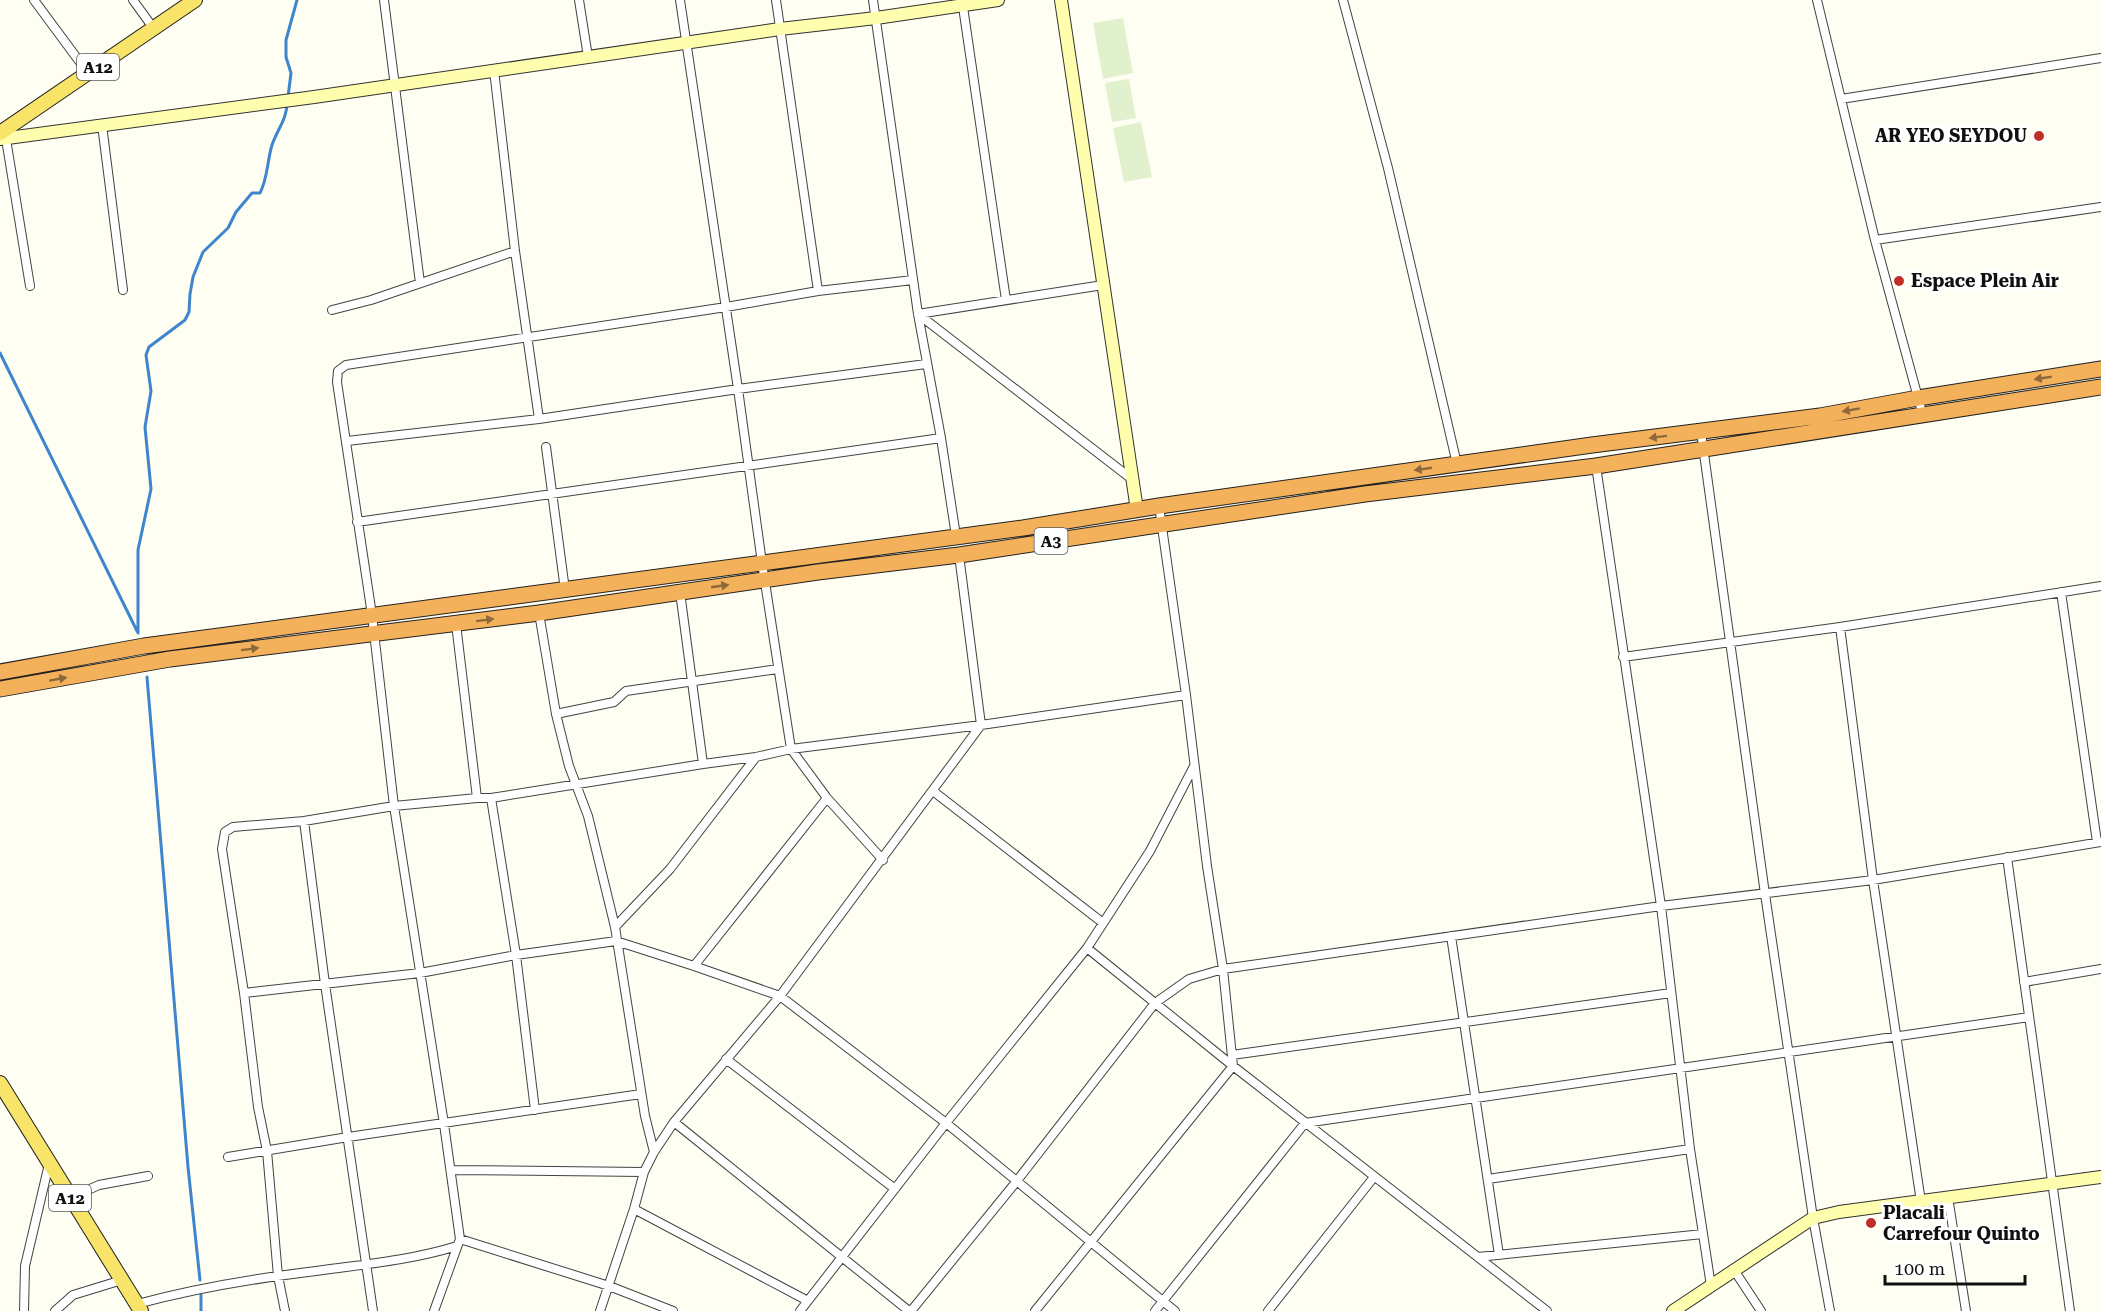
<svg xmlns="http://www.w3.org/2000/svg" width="2101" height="1311" viewBox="0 0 2101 1311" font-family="'Roboto Serif',serif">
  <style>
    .pitch { fill: #e1f1cd }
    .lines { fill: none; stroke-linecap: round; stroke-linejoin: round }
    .stream { stroke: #3e85cd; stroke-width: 3 }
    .street-casing { stroke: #434343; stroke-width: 10 }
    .secondary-casing { stroke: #323232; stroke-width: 14 }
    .primary-casing { stroke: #212121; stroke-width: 16 }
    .highway-casing { stroke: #212121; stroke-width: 17 }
    .street { stroke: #fff; stroke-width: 8 }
    .secondary { stroke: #fefeae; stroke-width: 12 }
    .primary { stroke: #f8e469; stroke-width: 14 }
    .highway { stroke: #f4b15b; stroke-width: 15 }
    .oneway { fill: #8d6939 }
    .poi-dot { fill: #c02f27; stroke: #fff; stroke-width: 2 }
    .labels { text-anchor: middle; stroke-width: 6; stroke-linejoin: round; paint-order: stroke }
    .shield { fill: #fff; stroke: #585858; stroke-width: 1.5 }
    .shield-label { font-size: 16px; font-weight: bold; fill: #101010 }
    .poi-label { font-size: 18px; font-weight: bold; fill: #101010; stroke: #fff; text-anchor: start }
  </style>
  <rect width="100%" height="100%" fill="#fffef2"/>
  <path class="pitch" d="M 1123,18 L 1133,73 L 1103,79 L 1093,23 Z
    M 1129,79 L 1136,118 L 1112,122 L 1105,83 Z
    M 1141,122 L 1152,177 L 1124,182 L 1113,128 Z"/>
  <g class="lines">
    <path class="stream" d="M 288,97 L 291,73 L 286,57 L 286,40 L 297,0
      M 0,353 L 137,631
      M 138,633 L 138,550 L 151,489 L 145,427 L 151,391 L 146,355 L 149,347 L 185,320 L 189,312 L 190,294 L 193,277 L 203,252 L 228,228 L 236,212 L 252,193 L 260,193 C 268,178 267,161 272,145 C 277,130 287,119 287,103
      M 147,677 L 188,1167 L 200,1280
      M 201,1311 L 201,1295"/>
    <g class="street-casing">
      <path id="street" d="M 34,0 L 88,73
        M 133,0 L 154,29
        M 384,0 L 420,283
        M 579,0 L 588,57
        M 680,0 L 738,389 L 762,563 L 791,749 L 827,798 L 883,860
        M 776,0 L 818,291
        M 873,0 L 918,314 L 941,438 L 956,536
        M 962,0 L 1006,300
        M 1343,0 L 1388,168 L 1457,464
        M 1817,0 L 1875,240 L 1923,416
        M 494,70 L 515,251 L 539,419
        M 1841,99 L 2101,58
        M 102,125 L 123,290
        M 6,139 L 30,286
        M 1875,240 L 2101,207
        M 332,310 L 371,300 L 515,251
        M 918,314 L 1133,480
        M 918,314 L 1103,285
        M 1701,432 L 1765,894 L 1813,1218 L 1830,1311
        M 347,441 L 539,419 L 738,389 L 926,364
        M 546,447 L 565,590
        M 1596,466 L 1661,906 L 1690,1149 L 1711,1286
        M 357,522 L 941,438
        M 680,592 L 703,764
        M 2061,592 L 2097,842
        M 539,613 L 556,714 L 569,766 L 588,816 L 615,927 L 645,1116 L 654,1152
        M 456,624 L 477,798
        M 1840,627 L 1873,880 L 1921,1202
        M 1623,657 L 1840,627 L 2101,586
        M 556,714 L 614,702 L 626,691 L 778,669
        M 933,791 L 1103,923
        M 491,798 L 516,955 L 535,1110
        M 304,821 L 325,984 L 373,1311
        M 2007,857 L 2070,1311
        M 615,927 L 670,869 L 756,757
        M 1451,936 L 1499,1255
        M 1087,948 L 1233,1066 L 1547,1311
        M 694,966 L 827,798
        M 2024,982 L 2101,969
        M 244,993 L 420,973 L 516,955 L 616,941 L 694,966 L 780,996 L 946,1123 L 1175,1311
        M 1232,1055 L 1671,993
        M 726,1059 L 895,1189
        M 674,1122 L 909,1311
        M 228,1157 L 348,1137 L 641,1094
        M 451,1170 L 644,1172
        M 1488,1179 L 1690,1149
        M 1948,1197 L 1966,1311
        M 70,1198 L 99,1185 L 148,1176
        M 634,1209 L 808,1301
        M 460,1239 L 609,1286 L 673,1311
        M 1478,1257 L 1703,1234
        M 1734,1270 L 1761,1311
        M 137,1304 C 193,1289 251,1279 308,1272 C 358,1265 409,1261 457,1246
        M 24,1311 L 25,1266 L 49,1164
        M 55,1311 L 73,1295 L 122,1280
        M 285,1311 L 278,1276 L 267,1151 L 258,1107 L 244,993 L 222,849 L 225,832 L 233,827 L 304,821 L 394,806 L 477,798 L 491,798 L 703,764 L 756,757 L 791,749 L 981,725 L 1186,695
        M 434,1311 L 460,1239 L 444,1124 L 394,806 L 372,615 L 337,382 L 338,371 L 346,365 L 726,307 L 818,291 L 913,280
        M 600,1311 L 634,1209 L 644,1172 L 654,1152 L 674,1122 L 780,996 L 981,725 L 959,555
        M 800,1311 L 946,1123 L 1087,948 L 1150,851 L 1194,766
        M 911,1311 L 1016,1182 L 1155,1003 L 1189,979 L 1223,969 L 1661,906 L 1873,880 L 2101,842
        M 1035,1311 L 1233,1066 L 1223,969 L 1207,866 L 1186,695 L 1159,506
        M 1155,1311 L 1305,1123 L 2029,1017
        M 1268,1311 L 1374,1177"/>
    </g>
    <g class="secondary-casing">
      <path id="secondary" d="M 1061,0 L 1137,510
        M 0,139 L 314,97 L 780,29 L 876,18 L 998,0
        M 1673,1311 L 1813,1218 L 1839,1212 L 2101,1177"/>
    </g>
    <g class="primary-casing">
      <path id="primary" d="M 0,133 L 195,0
        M 0,1083 L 141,1311"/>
    </g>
    <g class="highway-casing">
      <path id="highway" d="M 0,672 L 144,646 L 1023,528 L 1159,506 L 1592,445 L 1820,416 L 1918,398 L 2101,369
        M 0,689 L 170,659 L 539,613 L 818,572 L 959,555 L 1365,494 L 1596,466 L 2101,387"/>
    </g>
    <use href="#street" class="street"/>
    <use href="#secondary" class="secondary"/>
    <use href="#primary" class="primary"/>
    <use href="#highway" class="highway"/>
  </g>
  <defs><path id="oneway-solid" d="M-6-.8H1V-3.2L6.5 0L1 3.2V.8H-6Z" transform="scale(1.5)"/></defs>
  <g class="oneway">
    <use href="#oneway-solid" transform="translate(2043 378) rotate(171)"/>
    <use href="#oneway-solid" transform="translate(1851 410) rotate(170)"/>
    <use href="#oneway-solid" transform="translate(1658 437) rotate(173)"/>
    <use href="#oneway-solid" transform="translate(1423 469) rotate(172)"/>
    <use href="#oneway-solid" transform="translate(720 586) rotate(-8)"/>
    <use href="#oneway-solid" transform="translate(485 620) rotate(-7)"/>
    <use href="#oneway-solid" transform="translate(250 649) rotate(-7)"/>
    <use href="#oneway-solid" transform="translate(58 679) rotate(-10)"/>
  </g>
  <g class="poi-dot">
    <circle cx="2039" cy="136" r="6"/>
    <circle cx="1899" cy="281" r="6"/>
    <circle cx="1871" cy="1223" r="6"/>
  </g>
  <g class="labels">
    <g class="shield">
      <rect x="77" y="54" width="42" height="26" rx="4.5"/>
      <rect x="1034.5" y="528" width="33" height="26" rx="4.5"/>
      <rect x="49" y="1185" width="42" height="26" rx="4.5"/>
    </g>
    <g class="shield-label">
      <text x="98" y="73">A12</text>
      <text x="1051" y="547">A3</text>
      <text x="70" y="1204">A12</text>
    </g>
    <g class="poi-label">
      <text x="2027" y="142" text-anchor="end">AR YEO SEYDOU</text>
      <text x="1911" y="287">Espace Plein Air</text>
      <text x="1883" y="1219">Placali<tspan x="1883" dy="21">Carrefour Quinto</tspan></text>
    </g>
  </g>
  <path d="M1885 1275v9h140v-9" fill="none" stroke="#101010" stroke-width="3"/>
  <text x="1894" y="1275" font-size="18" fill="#101010" stroke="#ffffff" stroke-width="4.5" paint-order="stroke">100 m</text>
</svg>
